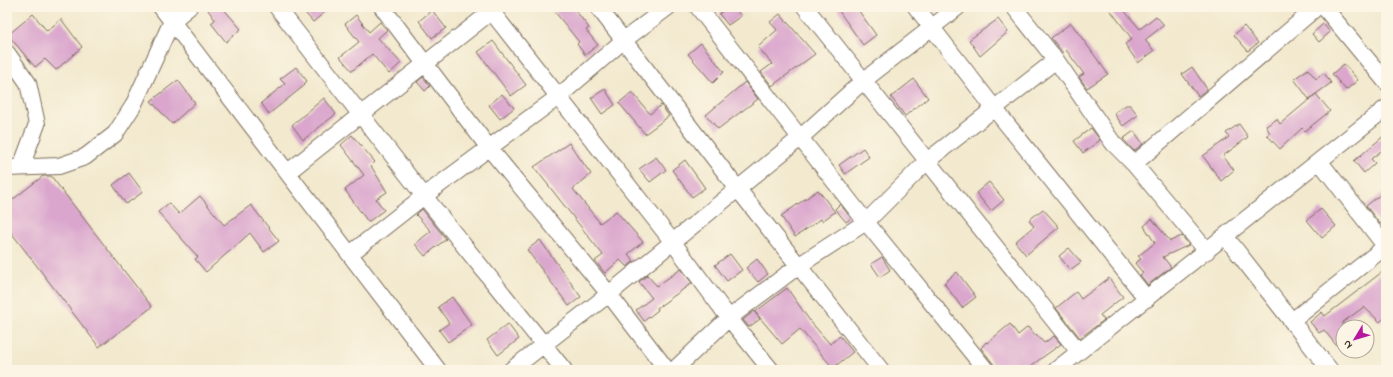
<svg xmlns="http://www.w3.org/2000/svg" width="1393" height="377" viewBox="0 0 1393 377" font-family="'Indie Flower',sans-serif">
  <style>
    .building { fill: #daa6cd }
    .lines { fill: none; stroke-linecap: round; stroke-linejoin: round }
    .minor-casing { stroke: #7b6d5c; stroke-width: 18 }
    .minor { stroke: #fff; stroke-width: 16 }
  </style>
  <rect width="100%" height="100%" fill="#fcf5e5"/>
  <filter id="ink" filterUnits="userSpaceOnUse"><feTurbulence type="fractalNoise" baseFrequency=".025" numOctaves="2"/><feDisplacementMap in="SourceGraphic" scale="8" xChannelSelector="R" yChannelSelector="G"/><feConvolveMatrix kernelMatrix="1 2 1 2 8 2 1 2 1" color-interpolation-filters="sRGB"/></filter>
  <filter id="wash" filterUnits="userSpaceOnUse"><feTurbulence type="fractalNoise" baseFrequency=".012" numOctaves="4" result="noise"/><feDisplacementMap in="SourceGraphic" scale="16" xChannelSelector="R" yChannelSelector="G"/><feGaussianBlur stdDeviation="0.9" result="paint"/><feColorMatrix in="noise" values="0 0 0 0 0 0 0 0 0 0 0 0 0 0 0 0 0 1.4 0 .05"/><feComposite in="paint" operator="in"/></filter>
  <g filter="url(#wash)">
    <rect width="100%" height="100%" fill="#f2e9ce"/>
    <g id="blocks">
      <path class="building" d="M 206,7 L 222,7 L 241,29 L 226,42 L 211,23 L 215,20 Z
        M 300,7 L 331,7 L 313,22 Z
        M 551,7 L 573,7 L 589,28 L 586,30 L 598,45 L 585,55 L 577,44 L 579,42 Z
        M 728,7 L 734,7 L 741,16 L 728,25 L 719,14 Z
        M 836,7 L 856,7 L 876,35 L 863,45 Z
        M 1108,7 L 1121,7 L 1140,29 L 1156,16 L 1164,25 L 1145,40 L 1154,51 L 1138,63 L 1125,44 L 1132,39 Z
        M 432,10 L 446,28 L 432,38 L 419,21 Z
        M 33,14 L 47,31 L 61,19 L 82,47 L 56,70 L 45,59 L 35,67 L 8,35 Z
        M 780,14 L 815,54 L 772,86 L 761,72 L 772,64 L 758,47 L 777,30 L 770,22 Z
        M 356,15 L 369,32 L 380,22 L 387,30 L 378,38 L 401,63 L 389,74 L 372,54 L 352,71 L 340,57 L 359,42 L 345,24 Z
        M 998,19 L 1008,32 L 980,56 L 969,40 Z
        M 1071,23 L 1108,74 L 1087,88 L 1079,77 L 1084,74 L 1066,50 L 1063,53 L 1051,38 Z
        M 1323,24 L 1330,32 L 1319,42 L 1312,34 Z
        M 1244,26 L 1258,43 L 1248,51 L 1234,35 Z
        M 493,41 L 526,85 L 511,96 L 478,52 Z
        M 701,43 L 724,72 L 713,83 L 688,54 Z
        M 1344,64 L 1358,80 L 1346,90 L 1332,74 Z
        M 296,67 L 307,81 L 304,84 L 305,85 L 269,114 L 261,103 L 285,84 L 280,79 Z
        M 1192,67 L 1207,89 L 1198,96 L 1182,74 Z
        M 1308,69 L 1316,79 L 1324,73 L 1331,83 L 1309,99 L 1294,79 Z
        M 423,77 L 430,86 L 425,91 L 417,82 Z
        M 914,79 L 928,98 L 905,116 L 891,97 Z
        M 178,80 L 195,103 L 172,124 L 151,101 Z
        M 745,82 L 758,99 L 718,129 L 706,115 Z
        M 605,89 L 615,105 L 602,114 L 591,98 Z
        M 632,92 L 650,114 L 661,105 L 669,116 L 645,134 L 619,103 Z
        M 502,94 L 514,108 L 500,119 L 489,105 Z
        M 1316,94 L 1330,111 L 1305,131 L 1302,128 L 1280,149 L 1267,135 L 1270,133 L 1266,126 L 1277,119 L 1280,124 Z
        M 324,98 L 336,114 L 303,140 L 292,125 Z
        M 1126,105 L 1130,105 L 1138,115 L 1123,126 L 1114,113 Z
        M 1239,124 L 1248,137 L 1223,156 L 1234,170 L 1221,181 L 1203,156 L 1229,137 L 1226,133 Z
        M 1091,128 L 1100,140 L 1083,153 L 1074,141 Z
        M 1134,131 L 1143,144 L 1134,151 L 1123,139 Z
        M 1386,134 L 1386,147 L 1371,159 L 1375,163 L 1364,173 L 1354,161 Z
        M 352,135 L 375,162 L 371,166 L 387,192 L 376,199 L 384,210 L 368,222 L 345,190 L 364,175 L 341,145 Z
        M 569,143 L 591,174 L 573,189 L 600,223 L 616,211 L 643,242 L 628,254 L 634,261 L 627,267 L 620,260 L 605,273 L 595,261 L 603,255 L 534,167 Z
        M 863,148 L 869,157 L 845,174 L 839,165 Z
        M 656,157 L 666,170 L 650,182 L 639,169 Z
        M 685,160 L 705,188 L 692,197 L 672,170 Z
        M 129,173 L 143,192 L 126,204 L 113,185 Z
        M 43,176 L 51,176 L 152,307 L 99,347 L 7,227 L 7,204 Z
        M 989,182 L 1004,200 L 991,211 L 976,193 Z
        M 818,190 L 835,212 L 822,221 L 821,219 L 795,237 L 781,216 Z
        M 1386,190 L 1386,219 L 1380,224 L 1366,206 Z
        M 200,196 L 224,225 L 251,205 L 279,241 L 264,252 L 250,233 L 206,272 L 195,259 L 198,257 L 158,212 L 169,203 L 179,214 Z
        M 840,204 L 851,218 L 846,222 L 835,209 Z
        M 422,209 L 446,239 L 425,256 L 415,244 L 431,231 L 416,215 Z
        M 1043,209 L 1059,227 L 1026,255 L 1015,242 L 1034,226 L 1029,220 Z
        M 1321,209 L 1336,226 L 1322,238 L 1307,220 Z
        M 1152,219 L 1170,241 L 1182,236 L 1189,245 L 1163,257 L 1171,267 L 1148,285 L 1140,275 L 1143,273 L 1135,263 L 1141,259 L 1138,256 L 1155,243 L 1144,226 Z
        M 540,240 L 581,297 L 569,306 L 527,250 Z
        M 1069,248 L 1081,262 L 1070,270 L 1059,256 Z
        M 730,254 L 742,270 L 727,281 L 715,265 Z
        M 882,257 L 890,270 L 880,277 L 871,264 Z
        M 757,259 L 768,274 L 758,282 L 746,268 Z
        M 681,269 L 692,283 L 657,308 L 658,310 L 644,321 L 636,310 L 652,298 L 639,282 L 647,275 L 657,286 Z
        M 1386,269 L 1386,316 L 1380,322 L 1364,307 L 1343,322 L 1343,340 L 1336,345 L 1324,330 L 1319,333 L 1310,322 L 1322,312 L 1325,316 Z
        M 957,272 L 976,297 L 962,308 L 944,283 Z
        M 1109,278 L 1123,297 L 1100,315 L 1104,320 L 1080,338 L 1056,308 L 1076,292 L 1081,299 Z
        M 787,288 L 810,321 L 830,344 L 840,336 L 853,352 L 833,368 L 800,329 L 782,344 L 755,312 Z
        M 452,297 L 472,325 L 448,342 L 439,330 L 449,323 L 438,307 Z
        M 754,311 L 760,319 L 749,327 L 743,320 Z
        M 508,324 L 519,339 L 498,355 L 487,340 Z
        M 1010,324 L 1018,335 L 1028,327 L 1034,335 L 1036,334 L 1044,343 L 1054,336 L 1061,344 L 1032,365 L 1036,370 L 998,370 L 981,348 L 986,342 L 987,343 Z"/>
    </g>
  </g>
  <g filter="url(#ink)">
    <use href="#blocks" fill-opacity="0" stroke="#7b6d5c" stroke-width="1"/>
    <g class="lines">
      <g class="minor-casing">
        <path id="minor" d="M 161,7 L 438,370
          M 277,7 L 424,196 L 564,370
          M 382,7 L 489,148 L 609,294 L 667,370
          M 488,7 L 672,241 L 729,318 L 771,370
          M 598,7 L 737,188 L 881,370
          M 698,7 L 866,222 L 986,370
          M 805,7 L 1079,352
          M 916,7 L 994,108 L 1147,299
          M 1014,7 L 1056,60 L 1113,143 L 1134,164 L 1207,251
          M 1324,7 L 1386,82
          M 7,53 L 28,83 L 37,124 L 21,167
          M 1320,162 L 1386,247
          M 1134,164 L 1317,7
          M 7,168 L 59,166 L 85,157 L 115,134 L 133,106 L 172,21 L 189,7
          M 288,172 L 497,7
          M 1225,236 L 1330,370
          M 350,254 L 424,196 L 558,97 L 624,40 L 668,7
          M 1292,321 L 1386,246
          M 511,370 L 609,294 L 800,138 L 863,81 L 958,7
          M 674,370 L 729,318 L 798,266 L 866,222 L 927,161 L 1056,60
          M 1056,370 L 1386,108"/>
      </g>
      <use href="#minor" class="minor"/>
    </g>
  </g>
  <rect width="1393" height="377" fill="none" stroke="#fcf5e5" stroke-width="24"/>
  <g transform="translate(1355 339) rotate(232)"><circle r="19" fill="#fcf5e5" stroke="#afa495"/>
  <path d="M0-3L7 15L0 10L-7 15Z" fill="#b5179e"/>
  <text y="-6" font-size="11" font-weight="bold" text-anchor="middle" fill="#3b2a1e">N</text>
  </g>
</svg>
